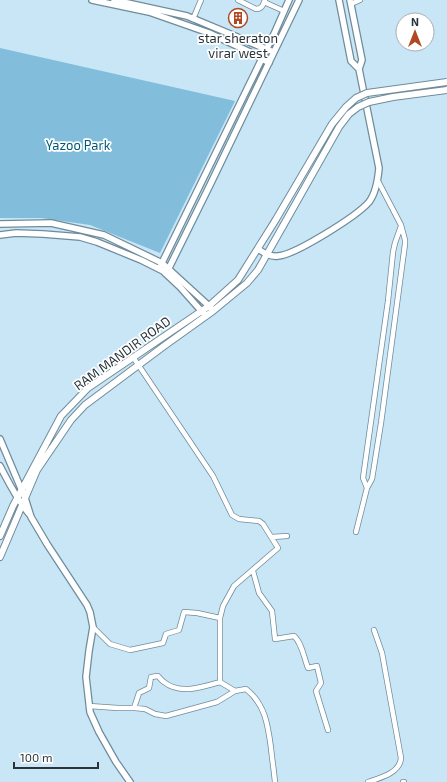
<svg xmlns="http://www.w3.org/2000/svg" width="447" height="782" viewBox="0 0 447 782" font-family="'Exo 2',sans-serif">
  <style>
    .green { fill: #82bedc }
    .lines { fill: none; stroke-linecap: round; stroke-linejoin: round }
    .minor-casing { stroke: #708c9b; stroke-width: 6 }
    .tertiary-casing { stroke: #708c9b; stroke-width: 8 }
    .secondary-casing { stroke: #708c9b; stroke-width: 8 }
    .minor { stroke: #fff; stroke-width: 4.5 }
    .tertiary { stroke: #fff; stroke-width: 5.5 }
    .secondary { stroke: #fff; stroke-width: 6 }
    .secondary-bridge-casing { stroke: #708c9b; stroke-width: 8; stroke-linecap: butt }
    .secondary-bridge { stroke: #fff; stroke-width: 6 }
    .labels { text-anchor: middle; stroke-width: 3.5; stroke-linejoin: round; paint-order: stroke }
    .poi-label { font-size: 13px; fill: #28343a; stroke: #fff }
    .park-label { font-size: 13px; fill: #005978; stroke: #fff }
    .street-label { font-size: 13px; fill: #28343a; stroke: #fff }
  </style>
  <rect width="100%" height="100%" fill="#c8e6f6"/>
  <path class="green" d="M 0,48 L 235,101 L 160,253 L 90,225 L 41,218 L 0,218 Z"/>
  <g class="lines">
    <g class="minor-casing">
      <path id="minor" d="M 238,0 L 256,9 C 262,9 263,5 265,0
        M 264,2 L 284,11
        M 351,4 L 360,0
        M 193,19 L 201,0
        M 133,357 L 213,476 L 232,515 L 239,519 L 259,521 L 263,524 L 278,548 L 234,586 L 223,606 L 220,618 L 220,682 L 235,691
        M 367,488 L 363,478 L 388,301 L 393,252 L 395,243 L 401,226
        M 356,532 L 367,488 L 372,479 L 381,423 L 405,244 L 405,240 L 401,225 L 378,181
        M 272,537 L 287,536
        M 253,571 L 259,593 L 272,611 L 275,639 L 294,636 C 302,643 304,658 308,668 L 317,666 L 321,683 L 316,691 L 328,730
        M 93,627 L 110,644 L 130,650 L 163,643 L 166,634 L 179,630 L 184,612 L 197,613 L 220,618
        M 89,706 L 118,708 L 135,708 L 145,709 L 155,714 L 166,716 L 217,702 L 235,691 L 246,689 C 265,704 268,725 271,748 C 272,759 274,771 275,782
        M 134,708 L 139,693 L 149,688 L 151,677 L 158,676 C 160,678 162,681 164,682 C 180,695 203,687 220,682
        M 368,782 C 380,778 400,773 401,758 L 382,653 L 374,630
        M 403,782 L 404,782"/>
    </g>
    <g class="tertiary-casing">
      <path id="tertiary" d="M 92,0 L 149,12 L 209,33 L 252,53 L 269,63
        M 114,0 L 187,16 L 266,49 L 274,52
        M 339,0 L 351,61 L 359,69
        M 0,224 L 51,223 L 104,235 L 162,263 L 209,306 L 212,309
        M 0,235 L 16,233 L 43,234 L 80,237 L 97,242 L 141,260 L 163,271 L 180,287 L 204,314
        M 258,249 C 264,253 270,257 278,256 C 295,255 357,216 369,202 C 376,193 378,179 379,168 L 359,69 L 362,60 L 350,0
        M 159,269 L 274,34 L 289,0
        M 166,274 L 210,185 L 299,0
        M 0,439 L 25,498 L 31,517 L 47,544 L 87,605 L 90,612 L 93,627 L 89,651 L 86,677 L 90,712 L 99,732 L 116,762 L 130,782
        M 0,466 C 9,483 17,500 30,515"/>
    </g>
    <g class="secondary-casing">
      <path id="secondary" d="M 0,536 L 13,506 L 61,416 L 88,388 L 209,306 L 238,280 L 275,221
        M 0,557 L 37,470 L 71,420 L 85,405 L 164,346 L 213,311 L 247,283 L 258,270 L 283,226"/>
    </g>
    <use href="#minor" class="minor"/>
    <use href="#tertiary" class="tertiary"/>
    <use href="#secondary" class="secondary"/>
    <g class="secondary-bridge-casing">
      <path id="secondary-bridge" d="M 275,221 L 332,124 L 346,107 L 356,98 L 367,93 L 447,82
        M 283,226 L 339,127 L 349,114 L 358,107 L 369,102 L 393,97 L 447,90"/>
    </g>
    <use href="#secondary-bridge" class="secondary-bridge"/>
  </g>
  <defs>
    <g id="building-ring" transform="scale(1)"><circle r="9.5" fill="#fff" stroke="#b04921" stroke-width="1.5"/><path d="M-4-6H4V6H1V3H-1V6H-4ZM-2.5-4.3h1.7v1.8h-1.7ZM.8-4.3h1.7v1.8H.8ZM-2.5-1h1.7V.8h-1.7ZM.8-1h1.7V.8H.8Z" fill="#b04921"/></g>
  </defs>
  <g fill-rule="evenodd">
    <use href="#building-ring" x="238" y="18"/>
  </g>
  <g class="labels">
    <g class="poi-label">
      <text x="238" y="43">star sheraton<tspan x="238" dy="15">virar west</tspan></text>
    </g>
    <g class="park-label">
      <text x="78" y="150">Yazoo Park</text>
    </g>
    <g class="street-label">
      <text transform="translate(122 353) rotate(-36)" y="5">RAM MANDIR ROAD</text>
    </g>
  </g>
  <g transform="translate(415 32)"><circle r="19" fill="#ffffff" stroke="#a9aeb0"/>
  <path d="M0-3L7 15L0 10L-7 15Z" fill="#b04921"/>
  <text y="-6" font-size="11" font-weight="bold" text-anchor="middle" fill="#28343a">N</text>
  </g>
  <path d="M14 762v6h84v-6" fill="none" stroke="#28343a" stroke-width="2"/>
  <text x="20" y="762" font-size="12" fill="#28343a" stroke="#ffffff" stroke-width="3" paint-order="stroke">100 m</text>
</svg>
